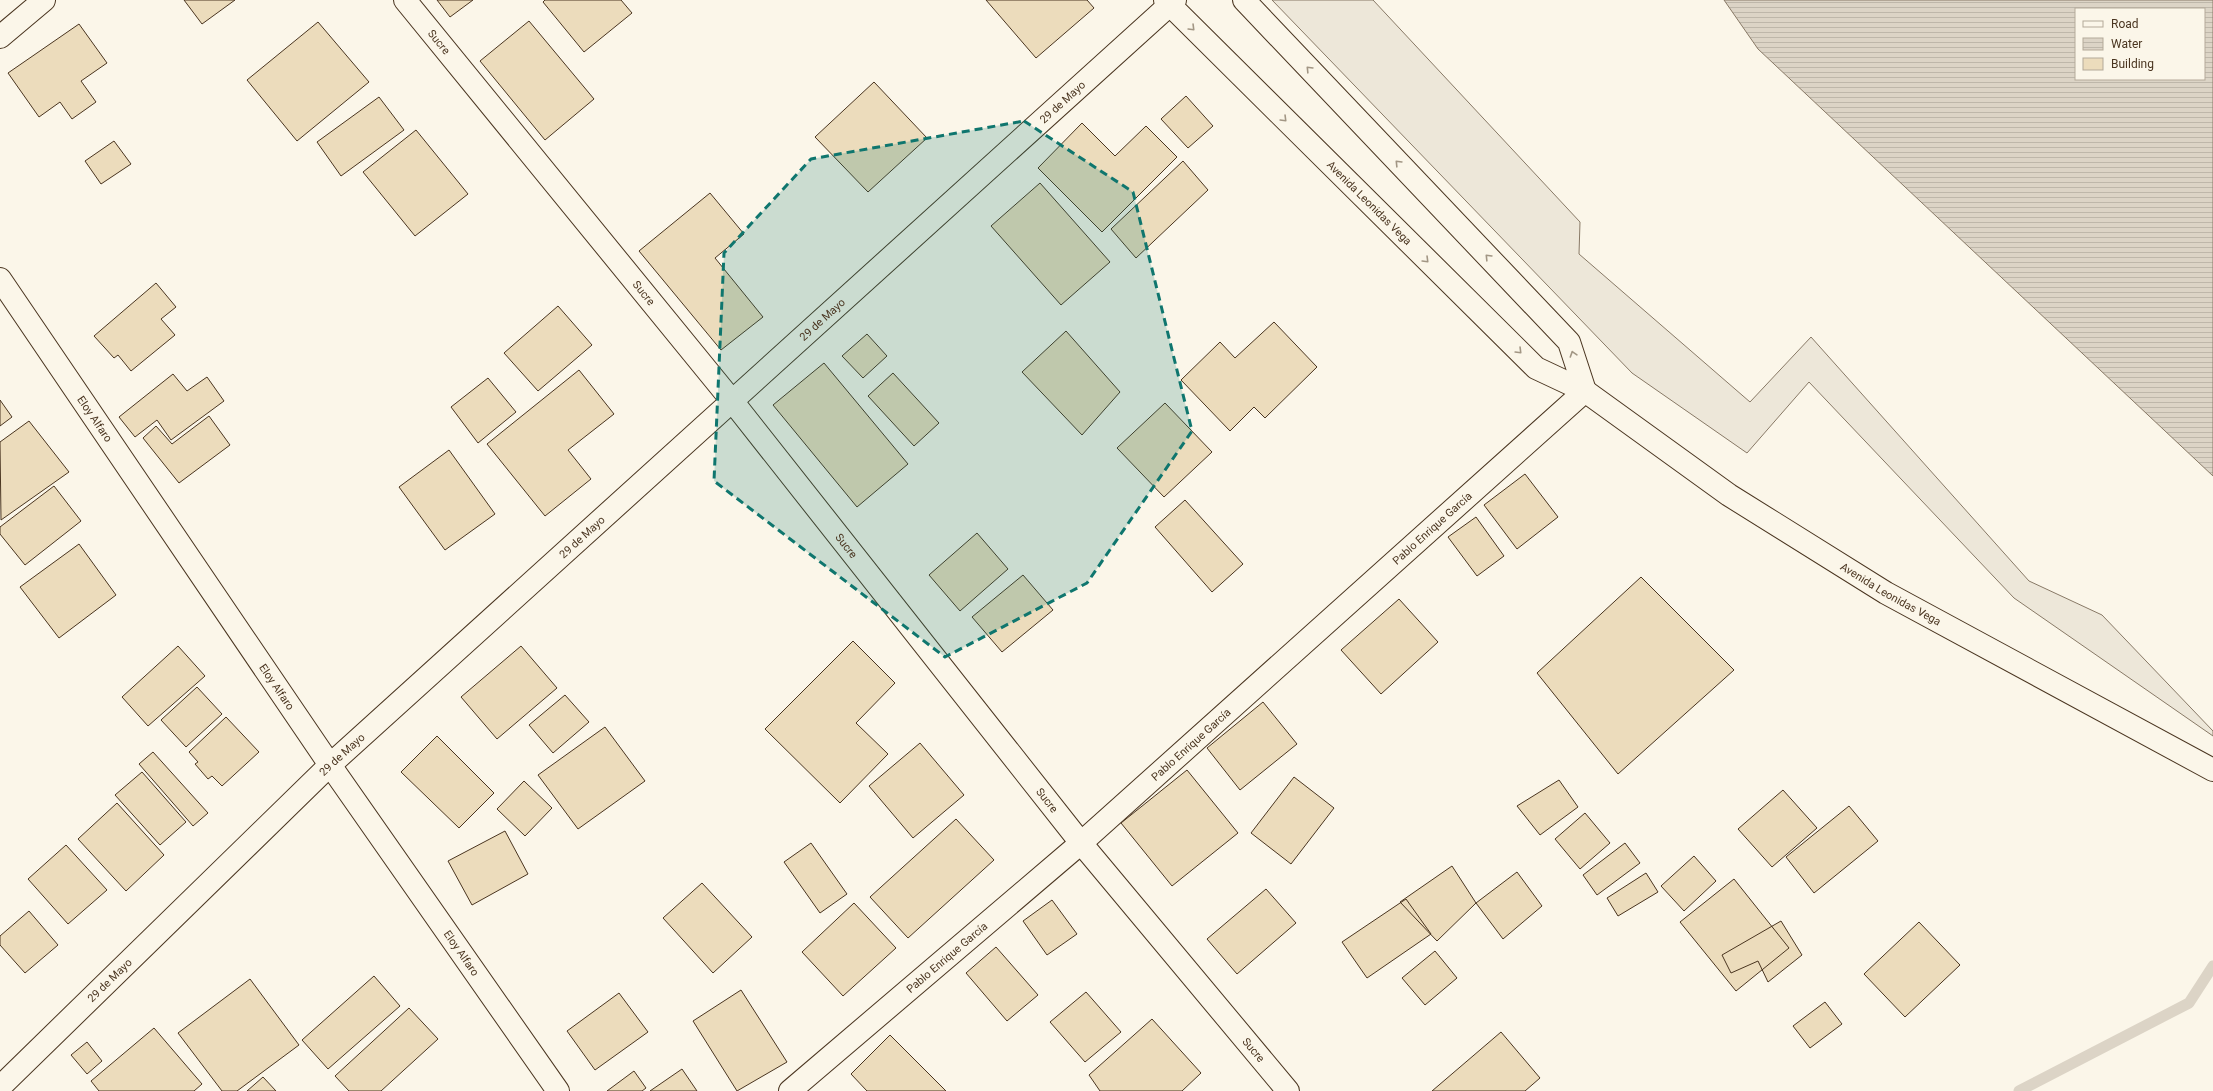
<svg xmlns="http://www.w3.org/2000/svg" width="2213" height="1091" viewBox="0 0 2213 1091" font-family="Roboto,sans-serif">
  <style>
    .parking { fill: #ede7d9; stroke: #887966 }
    .water { fill: url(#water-rules); stroke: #887966; fill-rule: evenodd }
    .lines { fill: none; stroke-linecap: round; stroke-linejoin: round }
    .stream { stroke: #dcd4c6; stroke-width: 11 }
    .building { fill: #ecdcbc; stroke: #4a3520 }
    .minor-casing { stroke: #4a3520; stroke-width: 24 }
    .trunk-casing { stroke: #4a3520; stroke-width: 24 }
    .minor { stroke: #fbf6e9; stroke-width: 22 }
    .trunk { stroke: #fbf6e9; stroke-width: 22 }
    .oneway { stroke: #a29684 }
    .marked { fill: #0f766e; fill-opacity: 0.2; stroke: #0f766e; stroke-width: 3; stroke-dasharray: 8 5; stroke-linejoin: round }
    .labels { text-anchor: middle; stroke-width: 3; stroke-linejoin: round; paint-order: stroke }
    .street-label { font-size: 11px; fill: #4a3520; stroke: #fbf6e9 }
  </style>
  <defs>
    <pattern id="water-rules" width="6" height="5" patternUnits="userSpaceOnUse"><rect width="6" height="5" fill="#dcd4c6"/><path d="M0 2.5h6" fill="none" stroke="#beb7aa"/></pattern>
  </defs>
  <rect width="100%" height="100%" fill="#fbf6e9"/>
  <path class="parking" d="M 1272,0 L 1373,0 L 1580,222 L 1579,254 L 1750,402 L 1811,337 L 2029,581 L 2102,615 L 2213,731 L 2213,736 L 2014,598 L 1809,382 L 1747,453 L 1632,373 Z"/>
  <path class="water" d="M 1724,0 L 2213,0 L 2213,476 L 1758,49 ZM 2076,9 L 2204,9 L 2204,79 L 2076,79 Z"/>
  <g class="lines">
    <path class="stream" d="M 2019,1091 L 2189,1003 L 2213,966"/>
  </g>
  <path class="building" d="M 184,0 L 235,0 L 202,24 Z
    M 437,0 L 473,0 L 450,17 Z
    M 545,0 L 621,0 L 632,13 L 584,52 L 543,2 Z
    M 986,0 L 1087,0 L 1094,8 L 1036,58 Z
    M 529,21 L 594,99 L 545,140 L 480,61 Z
    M 318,22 L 369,82 L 297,141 L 247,80 Z
    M 79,24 L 107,63 L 81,81 L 96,102 L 72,119 L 60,102 L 39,117 L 8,73 Z
    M 874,82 L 927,138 L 868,192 L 815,137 Z
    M 1186,96 L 1213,126 L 1188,148 L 1161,119 Z
    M 379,97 L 404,130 L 341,176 L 317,142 Z
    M 1082,123 L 1115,156 L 1146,126 L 1177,157 L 1102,232 L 1038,168 Z
    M 416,130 L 468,194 L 415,236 L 363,172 Z
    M 114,141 L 131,164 L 101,184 L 85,161 Z
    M 1183,161 L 1208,190 L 1136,258 L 1111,229 Z
    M 1040,183 L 1110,262 L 1061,305 L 991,226 Z
    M 710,193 L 744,234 L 715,258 L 763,317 L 721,350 L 639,251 Z
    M 156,283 L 176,307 L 161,319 L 175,335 L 131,371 L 118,355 L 114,358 L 94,336 Z
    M 558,306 L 592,345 L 538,391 L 504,353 Z
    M 1274,322 L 1317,367 L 1265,418 L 1254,407 L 1230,431 L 1181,380 L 1220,342 L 1235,358 Z
    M 1066,331 L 1120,392 L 1082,435 L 1022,372 Z
    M 867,334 L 887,356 L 863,378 L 842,356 Z
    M 824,363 L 908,464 L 857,507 L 773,405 Z
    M 579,370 L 614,414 L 568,450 L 591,479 L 545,516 L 487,444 Z
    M 893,373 L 939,423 L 914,446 L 868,396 Z
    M 173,374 L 187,391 L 207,377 L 224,401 L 171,440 L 157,420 L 135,437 L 119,417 Z
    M 488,378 L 516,412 L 478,443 L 451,407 Z
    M 0,400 L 12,417 L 0,426 Z
    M 1165,403 L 1212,452 L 1164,497 L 1117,448 Z
    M 209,416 L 230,445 L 179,483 L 143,438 L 156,426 L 172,444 Z
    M 29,421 L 69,472 L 1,520 L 0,442 Z
    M 449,450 L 495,514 L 445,550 L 399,487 Z
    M 1525,474 L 1558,517 L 1517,549 L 1484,505 Z
    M 54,486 L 81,521 L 25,565 L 0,534 L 0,527 Z
    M 1185,500 L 1243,564 L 1212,592 L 1155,527 Z
    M 1476,517 L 1504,556 L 1477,576 L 1448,537 Z
    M 977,533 L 1008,569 L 960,611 L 929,575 Z
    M 79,544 L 116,595 L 59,638 L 20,587 Z
    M 1023,575 L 1053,610 L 1002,652 L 972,617 Z
    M 1641,577 L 1734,670 L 1618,774 L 1537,673 Z
    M 1399,599 L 1438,642 L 1381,694 L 1341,650 Z
    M 853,641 L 895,683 L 856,723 L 888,754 L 840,803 L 765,729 Z
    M 178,646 L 205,676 L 148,726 L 122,697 Z
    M 521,646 L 557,688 L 497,739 L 461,697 Z
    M 197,687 L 222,714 L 186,747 L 161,720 Z
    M 565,695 L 589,722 L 553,753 L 529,725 Z
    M 1263,702 L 1297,744 L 1240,790 L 1207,748 Z
    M 226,717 L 259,752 L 222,786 L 212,776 L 208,779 L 195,764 L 198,762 L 189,752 Z
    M 605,727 L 645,781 L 578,829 L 538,775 Z
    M 437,736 L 494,793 L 459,828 L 401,772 Z
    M 920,743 L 964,795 L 913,838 L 869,786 Z
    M 153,752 L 208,813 L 193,826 L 139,764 Z
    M 1187,770 L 1238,833 L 1172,886 L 1121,823 Z
    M 142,772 L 186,822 L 160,845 L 115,795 Z
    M 1294,777 L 1334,808 L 1291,864 L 1251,833 Z
    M 1559,780 L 1578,807 L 1540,835 L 1517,806 Z
    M 524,781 L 552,808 L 525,836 L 497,809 Z
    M 1783,790 L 1817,828 L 1772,867 L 1738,829 Z
    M 117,803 L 164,855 L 126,891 L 78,839 Z
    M 1849,806 L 1878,841 L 1814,893 L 1786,857 Z
    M 1585,813 L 1610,843 L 1580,869 L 1555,839 Z
    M 956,819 L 994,860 L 908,938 L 870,897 Z
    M 505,831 L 528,874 L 472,905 L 448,861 Z
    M 811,843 L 847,894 L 820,913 L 784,862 Z
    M 1625,843 L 1640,863 L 1597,895 L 1583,875 Z
    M 66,845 L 107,890 L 68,924 L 28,879 Z
    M 1694,856 L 1716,881 L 1684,911 L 1661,886 Z
    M 1452,866 L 1476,903 L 1437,941 L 1400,902 Z
    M 1517,872 L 1542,906 L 1503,939 L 1476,903 Z
    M 1646,873 L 1658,892 L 1618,916 L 1607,898 Z
    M 1734,879 L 1789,948 L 1736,991 L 1680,922 Z
    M 702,883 L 752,937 L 713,973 L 663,918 Z
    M 1266,889 L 1296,923 L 1237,974 L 1207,939 Z
    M 1406,899 L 1431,934 L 1367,978 L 1342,942 Z
    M 1052,900 L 1077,934 L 1047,955 L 1023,921 Z
    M 854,903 L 896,948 L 843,996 L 802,952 Z
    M 29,911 L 58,945 L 25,973 L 0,945 L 0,936 Z
    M 1781,921 L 1802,955 L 1768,982 L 1758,961 L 1731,973 L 1722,955 Z
    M 1919,922 L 1960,965 L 1905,1017 L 1864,974 Z
    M 996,947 L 1038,995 L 1007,1021 L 966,973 Z
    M 1435,951 L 1457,978 L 1425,1005 L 1402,978 Z
    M 374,976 L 400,1006 L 328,1069 L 302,1040 Z
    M 250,979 L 299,1045 L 237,1091 L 222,1091 L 178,1033 Z
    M 741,990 L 787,1062 L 737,1091 L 693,1021 Z
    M 1086,992 L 1121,1032 L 1085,1062 L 1050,1022 Z
    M 619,993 L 648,1032 L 595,1070 L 567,1031 Z
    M 1825,1002 L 1842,1024 L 1810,1048 L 1793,1026 Z
    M 409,1008 L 438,1039 L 381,1091 L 349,1091 L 335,1076 Z
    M 1152,1019 L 1201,1073 L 1182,1091 L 1100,1091 L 1089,1075 Z
    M 154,1028 L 202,1084 L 194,1091 L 99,1091 L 91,1081 Z
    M 1501,1032 L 1540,1078 L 1525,1091 L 1432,1091 Z
    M 890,1035 L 946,1091 L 867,1091 L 851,1074 Z
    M 87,1042 L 102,1061 L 87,1074 L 71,1055 Z
    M 682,1069 L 697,1091 L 650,1091 Z
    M 634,1071 L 646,1088 L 642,1091 L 607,1091 Z
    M 263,1077 L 276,1091 L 247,1091 Z"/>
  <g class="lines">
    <g class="minor-casing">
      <g id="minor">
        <path id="s1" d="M 405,0 L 733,402 L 1081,843 L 1288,1091"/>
        <path d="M 0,37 L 44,0"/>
        <path id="s2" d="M 0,279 L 330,765 L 558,1091"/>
        <path id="s3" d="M 0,1087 L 330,765 L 1175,0"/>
        <path id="s4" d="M 790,1091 L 1081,843 L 1585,391"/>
      </g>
    </g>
    <g class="trunk-casing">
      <g id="trunk">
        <path id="s5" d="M 1165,0 L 1536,368 L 1585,391 L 1729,495 L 1886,593 L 2213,770"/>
        <path d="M 1244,0 L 1569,342 L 1585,391"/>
      </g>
    </g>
    <use href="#minor" class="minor"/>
    <use href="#trunk" class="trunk"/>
  </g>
  <defs><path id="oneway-chevron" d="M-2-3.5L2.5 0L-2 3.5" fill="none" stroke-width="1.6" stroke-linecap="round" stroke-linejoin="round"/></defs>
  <g class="oneway">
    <use href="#oneway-chevron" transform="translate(1192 28) rotate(45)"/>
    <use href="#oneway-chevron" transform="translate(1309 69) rotate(-134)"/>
    <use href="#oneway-chevron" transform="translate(1284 119) rotate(45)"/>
    <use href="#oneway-chevron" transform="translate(1398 163) rotate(-134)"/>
    <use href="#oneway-chevron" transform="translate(1488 257) rotate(-134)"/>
    <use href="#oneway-chevron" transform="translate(1426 260) rotate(45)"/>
    <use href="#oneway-chevron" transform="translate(1519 351) rotate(45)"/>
    <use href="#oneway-chevron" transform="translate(1573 354) rotate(-108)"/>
  </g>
  <path class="marked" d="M 1024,121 L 1133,192 L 1192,431 L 1087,583 L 945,657 L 714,481 L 724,253 L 811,159 Z"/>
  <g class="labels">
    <g class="street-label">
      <text dy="4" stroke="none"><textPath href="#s1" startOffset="54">Sucre</textPath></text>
      <text dy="4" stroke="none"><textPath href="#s3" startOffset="1449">29 de Mayo</textPath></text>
      <text dy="4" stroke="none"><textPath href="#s5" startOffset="288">Avenida Leonidas Vega</textPath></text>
      <text dy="4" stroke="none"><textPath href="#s1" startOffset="378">Sucre</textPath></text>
      <text dy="4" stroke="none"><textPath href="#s3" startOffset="1125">29 de Mayo</textPath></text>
      <text dy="4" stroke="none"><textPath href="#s2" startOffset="169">Eloy Alfaro</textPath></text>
      <text dy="4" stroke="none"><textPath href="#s4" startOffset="854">Pablo Enrique García</textPath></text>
      <text dy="4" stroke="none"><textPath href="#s3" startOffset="801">29 de Mayo</textPath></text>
      <text dy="4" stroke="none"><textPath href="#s1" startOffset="702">Sucre</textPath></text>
      <text dy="4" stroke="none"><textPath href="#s5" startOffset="944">Avenida Leonidas Vega</textPath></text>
      <text dy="4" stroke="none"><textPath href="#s2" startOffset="493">Eloy Alfaro</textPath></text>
      <text dy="4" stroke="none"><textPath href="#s4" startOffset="530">Pablo Enrique García</textPath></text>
      <text dy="4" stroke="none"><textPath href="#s3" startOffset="477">29 de Mayo</textPath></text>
      <text dy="4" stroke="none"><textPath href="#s1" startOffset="1026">Sucre</textPath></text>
      <text dy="4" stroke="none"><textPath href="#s2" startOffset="817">Eloy Alfaro</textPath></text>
      <text dy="4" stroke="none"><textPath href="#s4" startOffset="206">Pablo Enrique García</textPath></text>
      <text dy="4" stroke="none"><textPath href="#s3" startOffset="153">29 de Mayo</textPath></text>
      <text dy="4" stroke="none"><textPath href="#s1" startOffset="1350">Sucre</textPath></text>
    </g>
  </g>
  <rect x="2075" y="8" width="130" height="72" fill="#fbf6e9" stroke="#b4a999"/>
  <rect x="2083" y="21" width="20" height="6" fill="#fbf6e9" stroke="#b4a999"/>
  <text x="2111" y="28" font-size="12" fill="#4a3520">Road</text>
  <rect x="2083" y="38" width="20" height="12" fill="url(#water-rules)" stroke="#b4a999"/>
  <text x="2111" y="48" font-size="12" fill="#4a3520">Water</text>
  <rect x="2083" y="58" width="20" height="12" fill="#ecdcbc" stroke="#b4a999"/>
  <text x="2111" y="68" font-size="12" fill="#4a3520">Building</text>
</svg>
